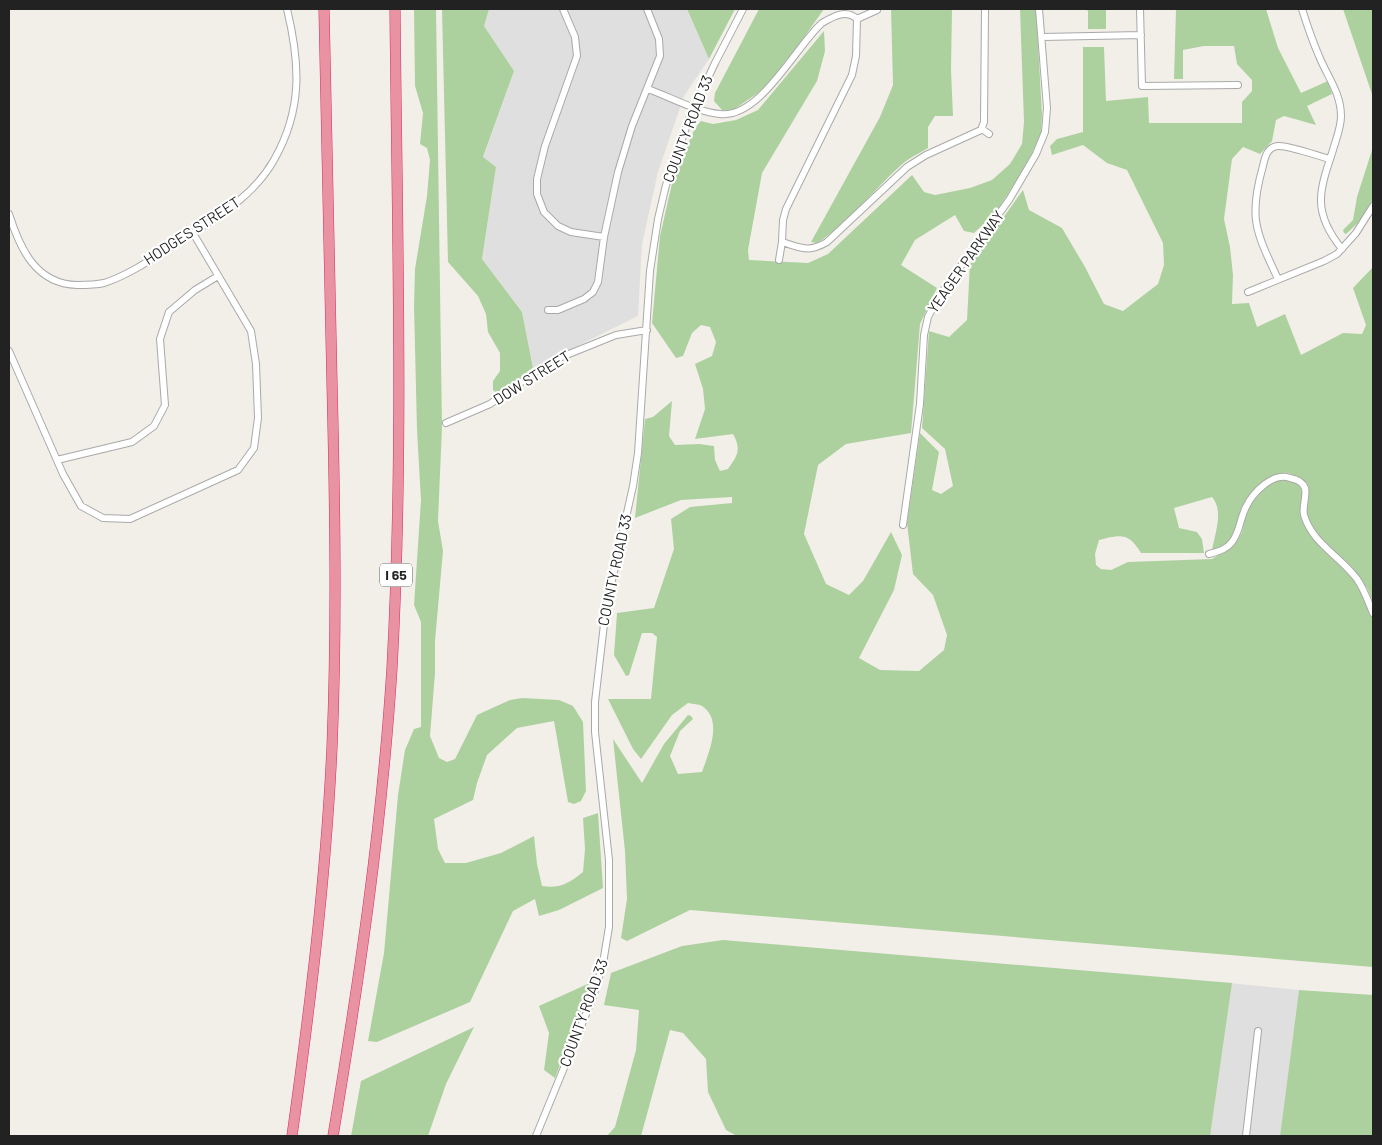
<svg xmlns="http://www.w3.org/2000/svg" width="1382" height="1145" viewBox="0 0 1382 1145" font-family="Barlow,sans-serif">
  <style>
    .residential { fill: #e0dfdf }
    .forest { fill: #add19e }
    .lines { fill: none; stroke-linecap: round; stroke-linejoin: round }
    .minor-casing { stroke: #a9a9a9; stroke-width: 8 }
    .highway-casing { stroke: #dc2a67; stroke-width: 11 }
    .minor { stroke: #fff; stroke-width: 6 }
    .highway { stroke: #e892a2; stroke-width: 10 }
    .labels { text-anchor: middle; stroke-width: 4.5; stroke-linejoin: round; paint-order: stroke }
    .shield { fill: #fff; stroke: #646464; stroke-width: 1 }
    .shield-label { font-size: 14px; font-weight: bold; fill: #222 }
    .street-label { font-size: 15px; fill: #222; stroke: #fff }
  </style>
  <rect width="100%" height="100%" fill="#f2efe9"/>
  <path class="residential" d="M 484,9 L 687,9 L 709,59 L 684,96 L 658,172 L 642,244 L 638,316 L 533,368 L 522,312 L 482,259 L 496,167 L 483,158 L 514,71 L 484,26 Z
    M 1220,982 L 1299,990 L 1280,1136 L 1201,1136 Z"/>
  <path class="forest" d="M 414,9 L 436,9 L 442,427 L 438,521 L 443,551 L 435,641 L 435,673 L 430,736 L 439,758 L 447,762 L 455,759 L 477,715 L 510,700 L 522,698 L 559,700 L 573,706 L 583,722 L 586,791 L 581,801 L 574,804 L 568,802 L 554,721 L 517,728 L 487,755 L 477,783 L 473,800 L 434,819 L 438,849 L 445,863 L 466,863 L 501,853 L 534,836 L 537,864 L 542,886 C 560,889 569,883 583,872 L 585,849 L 583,818 L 598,813 L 603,888 L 559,910 L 539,916 L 535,899 L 513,911 L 470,1002 L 377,1042 L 368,1041 L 384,953 L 398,795 L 405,750 L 414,729 L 421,727 L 421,622 L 414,605 L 421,500 L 417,430 L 414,306 L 415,269 L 427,196 L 430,160 L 427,148 L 420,144 L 423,113 L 415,86 Z
    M 442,9 L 489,9 L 484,26 L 514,71 L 483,157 L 496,167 L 482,259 L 522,312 L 533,368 L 498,394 L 493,390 L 493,381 L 500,371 L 500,353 L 488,332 L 486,314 L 478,296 L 448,262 Z
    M 687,9 L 735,9 L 709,59 Z
    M 759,9 L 824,9 L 771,84 L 736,108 L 727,111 L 722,110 L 714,101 L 715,93 Z
    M 891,9 L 952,9 L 951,70 L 953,116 L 935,116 L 928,127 L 928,148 C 918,154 907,159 899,167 C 872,192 848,223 817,243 L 811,242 L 880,117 L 893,85 Z
    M 1020,9 L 1036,9 L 1042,114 L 1041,135 L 1025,167 L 997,211 L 974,233 L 964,231 L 955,215 L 915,240 L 901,265 L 937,288 L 920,324 L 911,433 L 846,444 L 818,465 L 804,534 L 826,584 L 849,595 L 863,581 L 891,532 L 902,555 L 894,590 L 859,658 L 880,670 L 919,671 L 944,650 L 947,635 L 933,595 L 913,574 L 907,523 L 920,433 L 939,452 L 932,490 L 941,494 L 953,486 L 945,449 L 922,428 L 929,331 L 949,337 L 967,320 L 970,264 L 1023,190 L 1029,210 L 1062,228 L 1085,267 L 1104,304 L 1123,311 L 1158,284 L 1164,265 L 1163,243 L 1127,170 L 1107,163 L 1083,145 L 1052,155 L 1050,146 L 1057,139 L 1083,132 L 1083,47 L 1104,47 L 1106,101 L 1148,97 L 1149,123 L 1242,123 L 1242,102 L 1252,91 L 1252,80 L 1237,64 L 1234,46 L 1204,46 L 1183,50 L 1183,79 L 1174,79 L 1176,9 L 1266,9 L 1278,48 L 1301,93 L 1328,81 L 1332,94 L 1307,106 L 1316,125 L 1284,116 L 1276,120 L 1272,141 L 1260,154 L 1243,147 L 1232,159 L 1224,219 L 1230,247 L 1233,275 L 1232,304 L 1249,303 L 1257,327 L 1285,314 L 1301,355 L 1343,333 L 1362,334 L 1366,325 L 1353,288 L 1373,267 L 1373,602 L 1367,588 L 1359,576 L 1319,538 L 1311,525 L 1307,515 L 1302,480 C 1298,478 1293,474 1288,473 C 1271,470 1247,494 1241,509 C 1235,526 1235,549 1212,550 C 1215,533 1224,511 1212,497 L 1174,508 L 1179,528 L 1197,532 L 1202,539 L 1204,553 L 1141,553 C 1128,532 1121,535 1099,540 L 1095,554 L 1096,565 L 1101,569 L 1111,570 L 1128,562 L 1212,559 L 1235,544 L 1242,532 L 1246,513 L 1250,505 L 1264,489 L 1277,479 L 1290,480 L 1301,486 C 1304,500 1299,515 1306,528 C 1317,549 1339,562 1354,580 C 1363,591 1367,605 1373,618 L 1373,967 L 690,910 L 627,941 L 621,938 L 627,899 L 625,851 L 613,739 L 642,783 L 664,744 L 688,715 L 691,716 L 693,719 L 680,731 L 670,756 L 678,774 L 702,772 C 708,754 725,718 700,705 C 697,704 691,704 688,703 L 672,715 L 641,759 L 633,749 L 608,699 L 651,699 L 657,637 L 652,633 L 642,633 L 629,675 L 626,676 L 614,655 L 617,613 L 654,608 L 674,549 L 671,519 L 690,507 L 732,503 L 732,497 L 681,500 L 635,518 L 645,419 L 653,417 L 672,401 L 669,436 L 675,445 L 699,444 L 714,446 L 715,460 L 720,471 L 728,469 C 737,456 742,450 733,434 L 695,439 L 705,409 L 703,389 L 695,364 L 712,356 L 716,342 L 710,327 L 701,325 L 692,333 L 683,356 L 676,358 L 652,323 L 660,236 L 673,179 L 695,128 L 701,121 L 713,124 L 736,120 L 758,110 L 824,31 L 825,51 L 817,81 L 762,173 L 748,250 L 749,260 L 808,263 L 828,254 L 912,175 L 924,192 L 935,195 L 970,188 L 992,180 L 1010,164 L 1022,144 L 1024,122 Z
    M 1086,9 L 1106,9 L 1106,29 L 1088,29 L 1088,11 Z
    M 1343,9 L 1373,9 L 1373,97 Z
    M 1373,147 L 1373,199 L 1359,222 L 1346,234 L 1344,233 L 1343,230 L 1353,220 L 1357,197 Z
    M 723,940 L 1232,983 L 1210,1136 L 737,1136 L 726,1130 L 708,1092 L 706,1059 L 683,1033 L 670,1030 L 641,1136 L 607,1136 L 615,1127 L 636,1050 L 639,1010 L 604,1005 L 611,973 L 682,946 Z
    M 592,982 L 555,1078 L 544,1070 L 549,1033 L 539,1006 Z
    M 1299,990 L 1373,995 L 1373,1136 L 1280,1136 Z
    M 474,1027 L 446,1084 L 428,1136 L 351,1136 L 361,1081 Z"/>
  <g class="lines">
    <g class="minor-casing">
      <path id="minor" d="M 563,9 L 575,37 L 577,56 L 545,146 L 537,179 L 537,194 L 544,212 L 558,226 L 571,232 L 604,237
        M 1140,9 L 1142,86 L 1238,85
        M 1302,9 C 1307,25 1312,40 1319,56 C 1327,76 1341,93 1341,116 C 1341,128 1336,139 1333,150 C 1319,192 1312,212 1342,249
        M 877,10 L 857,19 L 856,56 L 852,75 L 786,209 L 783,220 L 782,242 C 802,248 808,253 827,242 L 907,167 L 926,155 L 981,130 L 984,122 L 985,9
        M 1042,37 L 1141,35
        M 648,89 C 670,97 697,112 720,114 C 760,119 796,46 822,23 C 834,16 846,9 857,19
        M 982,129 L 989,134
        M 9,214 C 20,249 36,284 77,285 C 86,285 95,285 104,283 C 132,274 159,254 183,239 C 218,216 253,197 274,160 C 303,109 300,63 287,9
        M 779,260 L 782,242
        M 1278,279 C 1256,232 1248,218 1263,166 C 1265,157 1267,147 1278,146 C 1288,145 1318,156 1330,159
        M 1248,292 L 1324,261 L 1337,254 L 1356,233 L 1373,206
        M 548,310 L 558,310 L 584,299 L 593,292 L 598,282 L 604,237 L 618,172 L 632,126 L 660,56 L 659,39 L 647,9
        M 9,351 L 63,474 L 81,506 L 103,518 L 130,519 L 238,470 L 254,448 L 258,418 L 256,364 L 251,331 L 193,233
        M 446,423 L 490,404 L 537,371 L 559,358 L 616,335 L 647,330
        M 57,460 L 132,442 L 154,426 L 165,405 L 160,339 L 169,312 L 195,290 L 218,276
        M 903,525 L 920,404 L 924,335 L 928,317 L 939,296 L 1009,200 L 1036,154 L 1045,132 L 1047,108 L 1039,9
        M 1209,554 C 1218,552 1227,549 1232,542 C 1240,532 1240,518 1246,507 C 1253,492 1273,472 1290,478 C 1295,479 1303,482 1305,488 C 1307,497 1302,506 1304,515 C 1312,543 1340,556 1357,579 C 1364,589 1368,601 1373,613
        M 536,1136 L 593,997 L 603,963 L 609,927 L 609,860 L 595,732 L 595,702 L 606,607 L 633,486 L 638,453 L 650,271 L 658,219 L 666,185 L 689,119 L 715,63 L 743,9
        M 1246,1136 L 1258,1031"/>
    </g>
    <g class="highway-casing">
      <path id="highway" d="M 292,1136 C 310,1007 326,877 332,747 C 337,626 335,505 332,383 C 329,259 327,134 324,9
        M 333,1136 C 359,981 382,826 392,668 C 404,449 397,228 395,9"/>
    </g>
    <use href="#minor" class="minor"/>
    <use href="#highway" class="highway"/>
  </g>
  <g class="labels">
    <rect class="shield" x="380" y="563.5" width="32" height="23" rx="4"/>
    <g class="shield-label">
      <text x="396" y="580">I 65</text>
    </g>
    <g class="street-label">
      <text transform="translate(688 129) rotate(-69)" y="5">COUNTY ROAD 33</text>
      <text transform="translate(192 231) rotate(-33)" y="5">HODGES STREET</text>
      <text transform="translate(966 262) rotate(-55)" y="5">YEAGER PARKWAY</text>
      <text transform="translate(532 378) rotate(-32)" y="5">DOW STREET</text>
      <text transform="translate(615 570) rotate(-78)" y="5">COUNTY ROAD 33</text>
      <text transform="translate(584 1013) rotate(-70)" y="5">COUNTY ROAD 33</text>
    </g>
  </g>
  <rect width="1382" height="1145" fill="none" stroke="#222222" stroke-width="20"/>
</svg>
